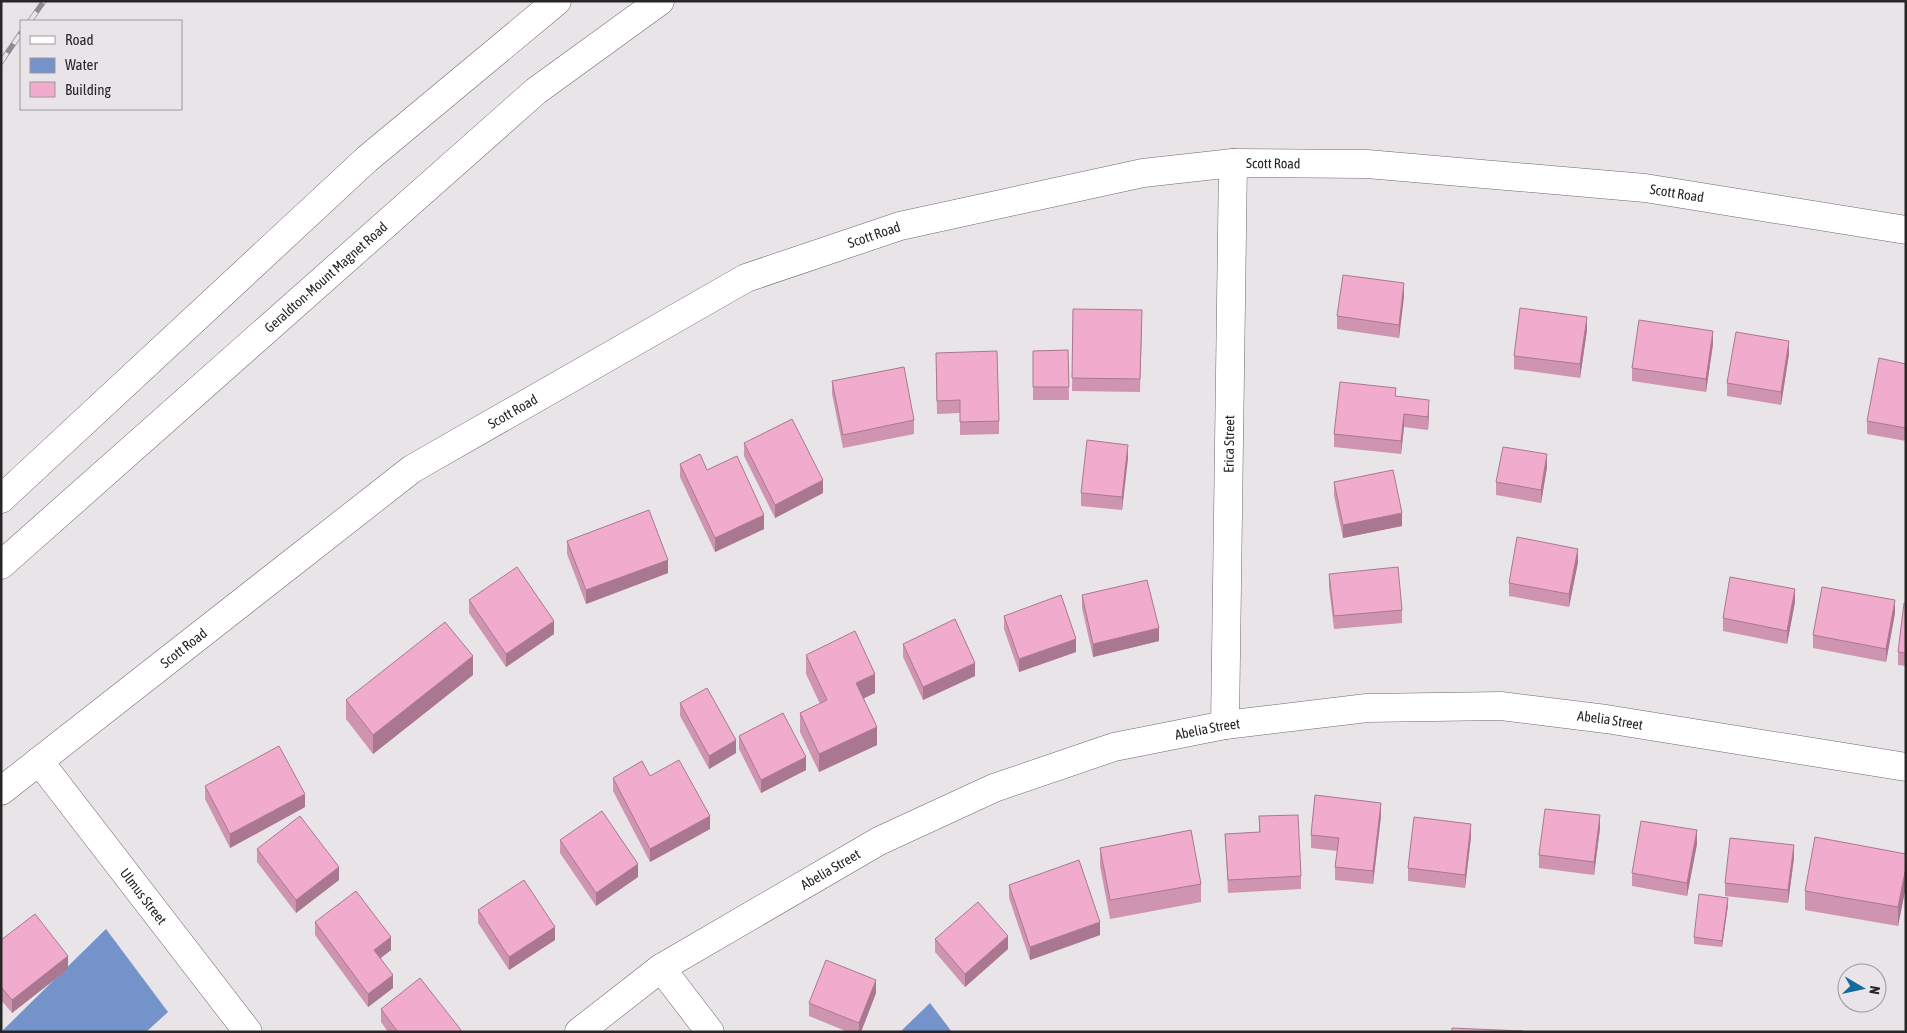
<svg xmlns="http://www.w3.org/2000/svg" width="1907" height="1033" viewBox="0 0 1907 1033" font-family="'Asap Condensed',sans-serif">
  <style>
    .water { fill: #7593cb }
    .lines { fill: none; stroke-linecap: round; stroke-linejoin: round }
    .street-casing { stroke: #6d696c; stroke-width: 29 }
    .secondary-casing { stroke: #6d696c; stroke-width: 29 }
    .highway-casing { stroke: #6d696c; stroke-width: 29 }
    .street { stroke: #fff; stroke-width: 28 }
    .secondary { stroke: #fff; stroke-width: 28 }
    .highway { stroke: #fff; stroke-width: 28 }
    .rail-casing { stroke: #8d8b8d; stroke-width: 5.5 }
    .rail { stroke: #e8e4e8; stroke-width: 4; stroke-dasharray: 11; stroke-linecap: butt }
    .wall { fill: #cf94b0 }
    .shaded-wall { fill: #a97890 }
    .building { fill: #f1accd; stroke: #a97890 }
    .labels { text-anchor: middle; stroke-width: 4; stroke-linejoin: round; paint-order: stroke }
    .street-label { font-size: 14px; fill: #272627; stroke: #e8e4e8 }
  </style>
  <rect width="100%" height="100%" fill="#e8e4e8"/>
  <path class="water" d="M 106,929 L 168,1012 L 146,1032 L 1,1032 Z
    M 930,1003 L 952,1032 L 900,1032 Z"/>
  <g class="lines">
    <g class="street-casing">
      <g id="street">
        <path id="s1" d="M 1225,725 L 1233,163"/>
        <path id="s2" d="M 39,761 L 248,1032"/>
        <path d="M 661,968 L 710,1032"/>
        <path id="s3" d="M 579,1032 L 661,968 L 879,841 L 994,788 L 1114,747 L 1225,725 L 1367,708 L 1501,706 L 1606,719 L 1906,767"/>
      </g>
    </g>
    <g class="secondary-casing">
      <g id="secondary">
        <path id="s4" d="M 1,791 L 412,469 L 746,278 L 900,226 L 1143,173 L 1233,163 L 1367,164 L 1645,188 L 1906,230"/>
      </g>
    </g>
    <g class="highway-casing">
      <g id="highway">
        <path d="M 1,499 L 367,159 L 557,1"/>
        <path id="s5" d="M 1,565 L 536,91 L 660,1"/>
      </g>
    </g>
    <use href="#street" class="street"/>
    <use href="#secondary" class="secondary"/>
    <use href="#highway" class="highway"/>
    <g class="rail-casing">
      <path id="rail" d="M 30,21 L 44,1
        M 1,62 L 21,33"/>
    </g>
    <use href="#rail" class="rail"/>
  </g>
  <path class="wall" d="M 1404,296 L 1399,338 L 1337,329 L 1337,316 Z
    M 1073,309 L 1142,323 L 1140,392 L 1072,391 Z
    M 1587,330 L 1580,378 L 1514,369 L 1514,356 Z
    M 1713,344 L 1706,392 L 1632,381 L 1632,368 Z
    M 1068,350 L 1069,400 L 1033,400 L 1033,351 Z
    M 1789,354 L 1781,405 L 1727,396 L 1727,383 Z
    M 1906,364 L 1906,441 L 1867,434 L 1867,421 Z
    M 936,366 L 999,421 L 999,434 L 960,435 L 960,413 L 937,414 Z
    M 832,381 L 914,420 L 914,434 L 843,448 L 832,394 Z
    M 1396,396 L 1429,413 L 1428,430 L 1404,427 L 1401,454 L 1334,447 L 1334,434 Z
    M 744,443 L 823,493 L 775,518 L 744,456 Z
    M 1128,458 L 1122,510 L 1081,506 L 1081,493 Z
    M 680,464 L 764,529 L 715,552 L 680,477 Z
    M 1547,467 L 1541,503 L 1496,495 L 1496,482 Z
    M 1334,482 L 1402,526 L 1343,538 L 1334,496 Z
    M 567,541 L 668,573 L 586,604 L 567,554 Z
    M 1578,562 L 1569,607 L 1509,596 L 1509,583 Z
    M 1329,574 L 1402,610 L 1402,623 L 1334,629 L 1329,587 Z
    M 1082,595 L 1159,641 L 1093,657 L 1082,608 Z
    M 469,600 L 554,634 L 506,667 L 469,613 Z
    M 1795,602 L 1787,644 L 1723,631 L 1723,618 Z
    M 1906,603 L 1906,666 L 1898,665 L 1898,652 Z
    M 1895,613 L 1886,662 L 1813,648 L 1813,635 Z
    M 1004,616 L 1076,652 L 1019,672 L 1004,629 Z
    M 903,644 L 975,676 L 923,700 L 903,657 Z
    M 806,655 L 875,693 L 864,698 L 877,745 L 819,772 L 800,732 L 800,713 L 820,704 L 806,674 Z
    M 473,675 L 373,754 L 346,719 L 346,700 Z
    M 680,703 L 736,753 L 709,769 L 680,716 Z
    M 739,736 L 806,770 L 761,793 L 739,749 Z
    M 650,776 L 710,829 L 650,862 L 613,791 L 613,778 Z
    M 205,786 L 305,807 L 230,848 L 205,799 Z
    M 1259,816 L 1301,876 L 1301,889 L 1228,893 L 1225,834 L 1259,832 Z
    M 1381,816 L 1373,884 L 1335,880 L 1335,867 L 1337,851 L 1311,848 L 1311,835 Z
    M 1600,828 L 1594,875 L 1539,868 L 1539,855 Z
    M 1471,837 L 1465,888 L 1408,881 L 1408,868 Z
    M 560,840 L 638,877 L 596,906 L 560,853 Z
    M 1697,844 L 1687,896 L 1632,886 L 1632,873 Z
    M 1100,848 L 1201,884 L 1201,902 L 1110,919 L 1100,866 Z
    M 257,849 L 339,880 L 296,913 L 257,862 Z
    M 1906,854 L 1906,886 L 1898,926 L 1805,910 L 1805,891 Z
    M 1794,858 L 1788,903 L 1725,896 L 1725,883 Z
    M 1009,885 L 1100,935 L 1030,960 L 1009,898 Z
    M 1728,905 L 1722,947 L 1694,944 L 1694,937 Z
    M 478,910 L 555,940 L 509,970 L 478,923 Z
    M 315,922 L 391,950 L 381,958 L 393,988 L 368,1007 L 315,935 Z
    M 935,939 L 1008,949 L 965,987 L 935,952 Z
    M 1,940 L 68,969 L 12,1013 L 1,1000 Z
    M 876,993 L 861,1032 L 848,1032 L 809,1016 L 809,1003 Z
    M 381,1009 L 461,1032 L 388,1032 L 381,1022 Z"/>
  <path class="shaded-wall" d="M 1404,283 L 1404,296 L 1399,338 L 1399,325 Z
    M 1587,317 L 1587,330 L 1580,378 L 1580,364 Z
    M 1713,331 L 1713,344 L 1706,392 L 1706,379 Z
    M 1789,341 L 1789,354 L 1781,405 L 1781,392 Z
    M 1429,400 L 1429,413 L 1428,430 L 1428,417 Z
    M 1404,414 L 1404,427 L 1401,454 L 1401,441 Z
    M 1128,445 L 1128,458 L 1122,510 L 1122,497 Z
    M 1547,454 L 1547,467 L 1541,503 L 1541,490 Z
    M 823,480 L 823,493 L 775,518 L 775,505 Z
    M 1402,513 L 1402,526 L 1343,538 L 1343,525 Z
    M 764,515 L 764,529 L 715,552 L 715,538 Z
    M 1578,549 L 1578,562 L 1569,607 L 1569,594 Z
    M 668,560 L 668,573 L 586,604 L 586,590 Z
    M 1795,589 L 1795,602 L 1787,644 L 1787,631 Z
    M 1895,600 L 1895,613 L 1886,662 L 1886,649 Z
    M 554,621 L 554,634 L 506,667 L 506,654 Z
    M 1159,628 L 1159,641 L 1093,657 L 1093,644 Z
    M 1076,639 L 1076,652 L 1019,672 L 1019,659 Z
    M 473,656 L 473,675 L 373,754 L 373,735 Z
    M 975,663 L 975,676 L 923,700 L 923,687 Z
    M 875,674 L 875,693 L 856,702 L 856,683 Z
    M 877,727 L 877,745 L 819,772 L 819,754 Z
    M 736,740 L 736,753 L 709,769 L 709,756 Z
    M 806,757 L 806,770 L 761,793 L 761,780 Z
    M 305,794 L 305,807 L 230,848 L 230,834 Z
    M 1381,803 L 1381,816 L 1373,884 L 1373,871 Z
    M 1600,815 L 1600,828 L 1594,875 L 1594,862 Z
    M 710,816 L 710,829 L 650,862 L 650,849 Z
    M 1471,824 L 1471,837 L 1465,888 L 1465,875 Z
    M 1697,830 L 1697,844 L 1687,896 L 1687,883 Z
    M 1794,845 L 1794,858 L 1788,903 L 1788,890 Z
    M 638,864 L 638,877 L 596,906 L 596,893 Z
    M 339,867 L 339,880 L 296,913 L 296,900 Z
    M 1906,867 L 1906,886 L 1898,926 L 1898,907 Z
    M 1728,898 L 1728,905 L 1722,947 L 1722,941 Z
    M 1100,922 L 1100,935 L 1030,960 L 1030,947 Z
    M 555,927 L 555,940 L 509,970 L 509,957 Z
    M 1008,936 L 1008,949 L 965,987 L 965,974 Z
    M 391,937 L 391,950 L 374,963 L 374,950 Z
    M 68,956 L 68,969 L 12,1013 L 12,1000 Z
    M 393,975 L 393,988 L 368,1007 L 368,994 Z
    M 876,980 L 876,993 L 861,1032 L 859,1032 L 859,1023 Z"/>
  <path class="building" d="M 1343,275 L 1404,283 L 1399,325 L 1337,316 Z
    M 1520,308 L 1587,317 L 1580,364 L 1514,356 Z
    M 1073,309 L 1142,310 L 1140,379 L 1072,378 Z
    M 1639,320 L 1713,331 L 1706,379 L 1632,368 Z
    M 1736,332 L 1789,341 L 1781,392 L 1727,383 Z
    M 1068,350 L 1069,387 L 1033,387 L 1033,351 Z
    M 997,351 L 999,421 L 960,422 L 960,400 L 937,401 L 936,353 Z
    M 1879,358 L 1906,364 L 1906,428 L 1867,421 Z
    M 904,367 L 914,420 L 843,435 L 832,381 Z
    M 1340,382 L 1396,388 L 1395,396 L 1429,400 L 1428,417 L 1404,414 L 1401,441 L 1334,434 Z
    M 792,419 L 823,480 L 775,505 L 744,443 Z
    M 1087,440 L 1128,445 L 1122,497 L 1081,493 Z
    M 1503,447 L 1547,454 L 1541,490 L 1496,482 Z
    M 700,454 L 707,470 L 737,456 L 764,515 L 715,538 L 680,464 Z
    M 1393,470 L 1402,513 L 1343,525 L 1334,482 Z
    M 649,510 L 668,560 L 586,590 L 567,541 Z
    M 1517,537 L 1578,549 L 1569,594 L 1509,583 Z
    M 517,567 L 554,621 L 506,654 L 469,600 Z
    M 1398,567 L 1402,610 L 1334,616 L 1329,574 Z
    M 1730,577 L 1795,589 L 1787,631 L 1723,618 Z
    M 1147,580 L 1159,628 L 1093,644 L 1082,595 Z
    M 1822,587 L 1895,600 L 1886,649 L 1813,635 Z
    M 1061,595 L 1076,639 L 1019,659 L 1004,616 Z
    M 1904,603 L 1906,603 L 1906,653 L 1898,652 Z
    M 955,619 L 975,663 L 923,687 L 903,644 Z
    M 445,622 L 473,656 L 373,735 L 346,700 Z
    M 855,631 L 875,674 L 856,683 L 877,727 L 819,754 L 800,713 L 827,700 L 806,655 Z
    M 707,688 L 736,740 L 709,756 L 680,703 Z
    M 783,713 L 806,757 L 761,780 L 739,736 Z
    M 279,746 L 305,794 L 230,834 L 205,786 Z
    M 679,760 L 710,816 L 650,849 L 613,778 L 642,761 L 650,776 Z
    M 1315,795 L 1381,803 L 1373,871 L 1335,867 L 1339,838 L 1311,835 Z
    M 1545,809 L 1600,815 L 1594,862 L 1539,855 Z
    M 602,811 L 638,864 L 596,893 L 560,840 Z
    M 1298,815 L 1301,876 L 1228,880 L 1225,834 L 1260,832 L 1259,816 Z
    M 300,816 L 339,867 L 296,900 L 257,849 Z
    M 1414,817 L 1471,824 L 1465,875 L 1408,868 Z
    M 1641,821 L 1697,830 L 1687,883 L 1632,873 Z
    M 1191,830 L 1201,884 L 1110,900 L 1100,848 Z
    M 1815,837 L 1906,854 L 1906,867 L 1898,907 L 1805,891 Z
    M 1730,838 L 1794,845 L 1788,890 L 1725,883 Z
    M 1079,860 L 1100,922 L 1030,947 L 1009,885 Z
    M 524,880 L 555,927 L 509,957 L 478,910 Z
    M 356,891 L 391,937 L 374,950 L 393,975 L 368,994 L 315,922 Z
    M 1699,894 L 1728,898 L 1722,941 L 1694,937 Z
    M 978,902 L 1008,936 L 965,974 L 935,939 Z
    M 35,914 L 68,956 L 12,1000 L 1,987 L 1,940 Z
    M 826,960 L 876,980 L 859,1023 L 809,1003 Z
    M 420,978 L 461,1030 L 459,1032 L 398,1032 L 381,1009 Z
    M 1452,1028 L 1522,1031 L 1452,1032 Z"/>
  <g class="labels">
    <g class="street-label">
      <text dy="5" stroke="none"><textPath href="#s4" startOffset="1449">Scott Road</textPath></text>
      <text dy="5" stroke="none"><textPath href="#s4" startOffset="1854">Scott Road</textPath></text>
      <text dy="5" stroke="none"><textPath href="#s4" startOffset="1042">Scott Road</textPath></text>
      <text dy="5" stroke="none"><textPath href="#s5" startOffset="434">Geraldton-Mount Magnet Road</textPath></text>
      <text dy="5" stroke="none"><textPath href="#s4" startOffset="638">Scott Road</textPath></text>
      <text dy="5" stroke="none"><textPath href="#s1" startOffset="281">Erica Street</textPath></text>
      <text dy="5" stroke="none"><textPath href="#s4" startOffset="232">Scott Road</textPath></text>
      <text dy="5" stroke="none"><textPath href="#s3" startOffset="1110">Abelia Street</textPath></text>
      <text dy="5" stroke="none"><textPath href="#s3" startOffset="705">Abelia Street</textPath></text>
      <text dy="5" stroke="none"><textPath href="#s3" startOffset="300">Abelia Street</textPath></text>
      <text dy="5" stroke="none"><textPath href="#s2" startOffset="171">Ulmus Street</textPath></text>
    </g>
  </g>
  <rect width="1907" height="1033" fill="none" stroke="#272627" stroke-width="5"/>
  <rect x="20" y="20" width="162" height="90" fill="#e8e4e8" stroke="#9b989b"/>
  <rect x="30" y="36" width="25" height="8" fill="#ffffff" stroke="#9b989b"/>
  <text x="65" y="45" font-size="15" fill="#272627">Road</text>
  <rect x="30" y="58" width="25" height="15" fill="#7593cb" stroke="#9b989b"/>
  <text x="65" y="70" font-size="15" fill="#272627">Water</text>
  <rect x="30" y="82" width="25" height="15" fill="#f1accd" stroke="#9b989b"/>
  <text x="65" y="95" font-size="15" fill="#272627">Building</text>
  <g transform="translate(1862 988) rotate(99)"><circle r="24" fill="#e8e4e8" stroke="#9b989b"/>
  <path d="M0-4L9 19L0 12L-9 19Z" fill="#146c9c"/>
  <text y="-8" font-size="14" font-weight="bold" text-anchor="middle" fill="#272627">N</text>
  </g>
</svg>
